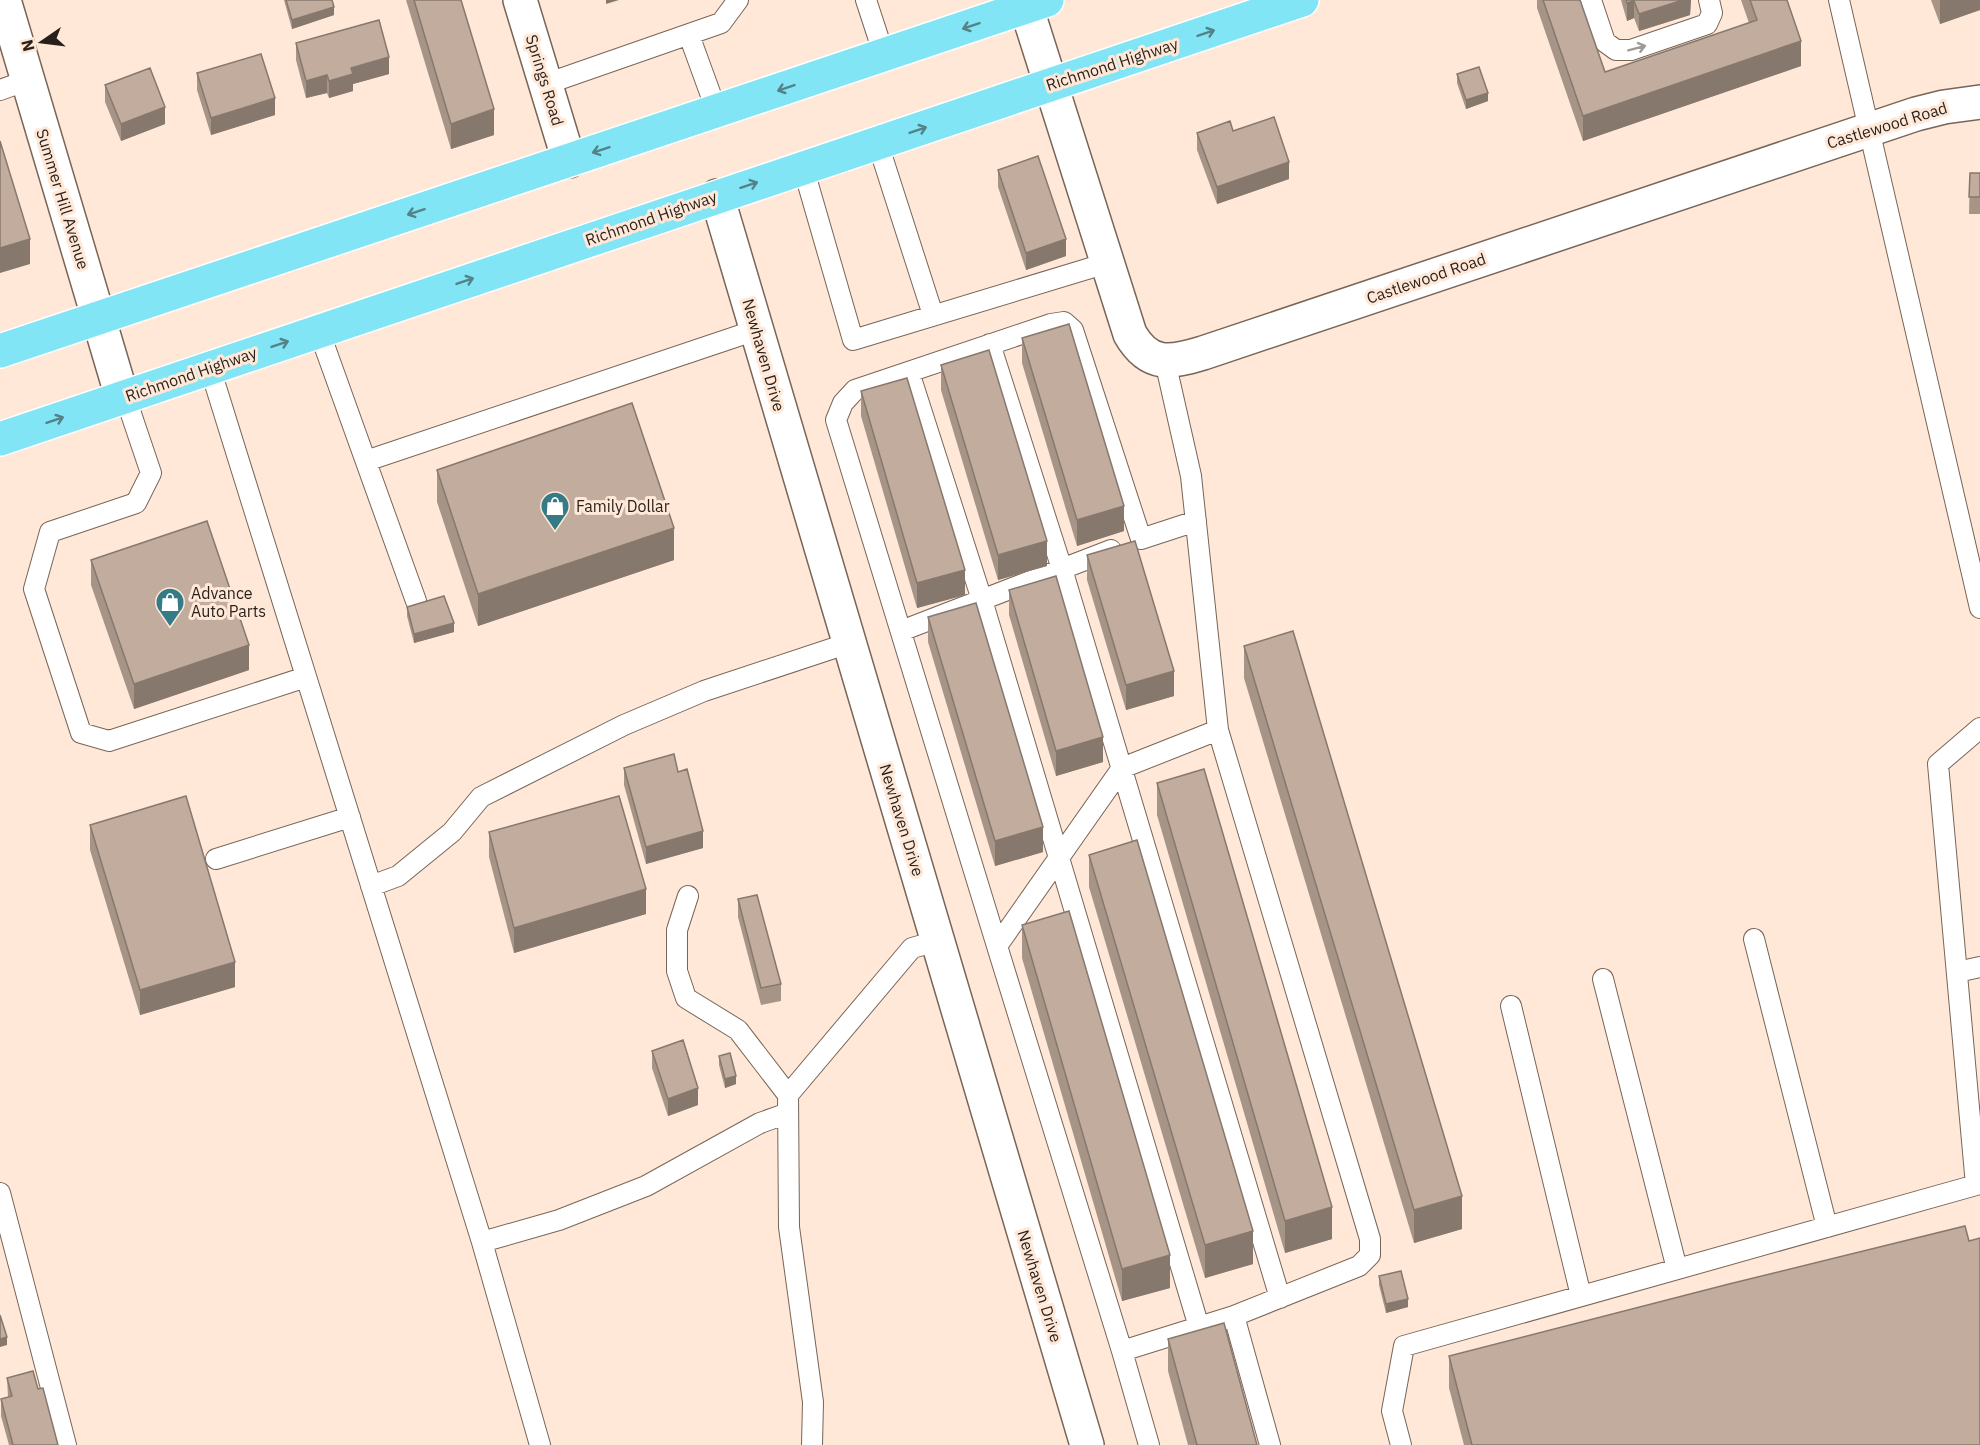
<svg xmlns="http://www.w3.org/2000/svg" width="1980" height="1445" viewBox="0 0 1980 1445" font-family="'IBM Plex Sans',sans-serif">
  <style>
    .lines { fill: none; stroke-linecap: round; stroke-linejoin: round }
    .lane-casing { stroke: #786557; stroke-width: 22 }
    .street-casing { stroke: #786557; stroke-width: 36 }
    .secondary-casing { stroke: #786557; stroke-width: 36 }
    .primary-casing { stroke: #fff; stroke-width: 36 }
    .lane { stroke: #fff; stroke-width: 20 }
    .street { stroke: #fff; stroke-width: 33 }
    .secondary { stroke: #fff; stroke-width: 33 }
    .primary { stroke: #81e5f5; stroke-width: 33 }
    .wall { fill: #a69487 }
    .shaded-wall { fill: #87786e }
    .building { fill: #c1ac9d; stroke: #87786e; stroke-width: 1.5 }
    .oneway { stroke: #548287 }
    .oneway2 { stroke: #9e9a98 }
    .labels { text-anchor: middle; stroke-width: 6; stroke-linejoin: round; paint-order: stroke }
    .street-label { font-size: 16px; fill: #271f19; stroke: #ffe8d8 }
    .poi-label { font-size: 16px; fill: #271f19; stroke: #ffe8d8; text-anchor: start }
  </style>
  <rect width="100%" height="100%" fill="#ffe8d8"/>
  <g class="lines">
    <g class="lane-casing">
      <path id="lane" d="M 866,0 L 884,55
        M 1591,0 L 1605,42 L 1616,50 L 1631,50 L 1707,24 L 1712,13 L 1709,0
        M 1839,0 L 1980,608
        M 689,35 L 717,112
        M 546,84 L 721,23 L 738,0
        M 0,90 L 28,80
        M 878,144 L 933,315
        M 803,167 L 853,340 L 1107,263
        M 319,331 L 416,601
        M 990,344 L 1062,569 L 1280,1298
        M 1165,361 L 1191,476 L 1218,730
        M 210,368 L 482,1242 L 540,1445
        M 909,372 L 982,600 L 1199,1327
        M 125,396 L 151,473 L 136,503 L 50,532 L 34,589 L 81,733 L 109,741 L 306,677
        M 366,461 L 756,330
        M 901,631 L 1111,550
        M 216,859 L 350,817
        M 371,886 L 398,876 L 452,832 L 481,797 L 624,725 L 704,691 L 849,643
        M 688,896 L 677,930 L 677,971 L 686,998 L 738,1030 L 788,1095
        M 1754,939 L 1827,1227
        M 997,946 L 836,420 L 843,403 L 855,390 L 1051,324 L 1064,322 L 1073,330 L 1141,539 L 1196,521
        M 1957,972 L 1980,967
        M 1603,979 L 1677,1269
        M 1511,1006 L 1581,1296
        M 0,1193 L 66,1445
        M 482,1242 L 559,1220 L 646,1186 L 760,1123 L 788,1113
        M 1122,1351 L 1234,1316
        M 812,1445 L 813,1402 L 789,1227 L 788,1095 L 912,948 L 937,941
        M 1149,1445 L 1122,1351 L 997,946 L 1122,768 L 1218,730 L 1370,1239 L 1370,1255 L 1359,1266 L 1234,1316 L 1270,1445
        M 1401,1445 L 1392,1411 L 1404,1346 L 1976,1185 L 1938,764 L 1980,728"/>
    </g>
    <g class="street-casing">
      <path id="street" d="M 4,0 L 122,397
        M 520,0 L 569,161
        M 717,196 L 1087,1445"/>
    </g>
    <g class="secondary-casing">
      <path id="secondary" d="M 1024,0 L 1130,334 C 1149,367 1170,363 1203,353 L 1916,114 L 1944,107 L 1980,102"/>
    </g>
    <g class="primary-casing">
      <path id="primary" d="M 0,351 L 1047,0
        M 0,439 C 434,292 868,147 1302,0"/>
    </g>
    <use href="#lane" class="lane"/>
    <use href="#street" class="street"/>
    <use href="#secondary" class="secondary"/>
    <use href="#primary" class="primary"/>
  </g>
  <path class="wall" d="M 284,0 L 332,0 L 334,15 L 292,29 Z
    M 406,0 L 461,0 L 494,135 L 451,149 Z
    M 1537,0 L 1580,0 L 1605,72 L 1749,23 L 1741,0 L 1787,0 L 1801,66 L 1583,141 L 1537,8 Z
    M 1621,0 L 1691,0 L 1690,15 L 1639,31 L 1634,18 L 1627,21 Z
    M 1931,0 L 1980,0 L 1980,10 L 1940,24 Z
    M 296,43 L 389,74 L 353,84 L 353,91 L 329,98 L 327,93 L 306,98 L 296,60 Z
    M 197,73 L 275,115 L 211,135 L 197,90 Z
    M 1457,74 L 1488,101 L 1466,109 L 1457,83 Z
    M 105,85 L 165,124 L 121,141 L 105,102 Z
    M 1197,133 L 1289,179 L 1217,204 L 1197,150 Z
    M 998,170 L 1066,256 L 1026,270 L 998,187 Z
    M 1970,173 L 1980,173 L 1980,214 L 1969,214 Z
    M 1022,338 L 1124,531 L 1077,546 L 1022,363 Z
    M 941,365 L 1047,566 L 998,580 L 941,390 Z
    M 861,391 L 965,595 L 917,608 L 861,416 Z
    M 437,470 L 674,560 L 478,626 L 437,502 Z
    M 1087,555 L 1174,696 L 1126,710 L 1087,580 Z
    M 91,560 L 249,670 L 134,709 L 91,585 Z
    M 1009,590 L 1103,762 L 1056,776 L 1009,615 Z
    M 407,607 L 454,632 L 414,643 L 407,616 Z
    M 928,617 L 1043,852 L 995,866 L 928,642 Z
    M 1244,646 L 1462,1229 L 1414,1243 L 1244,678 Z
    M 624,768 L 703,848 L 646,864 L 624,785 Z
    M 1157,783 L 1332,1239 L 1285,1253 L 1157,815 Z
    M 90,825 L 235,987 L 140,1015 L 90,850 Z
    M 489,832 L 646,914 L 514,953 L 489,857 Z
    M 1089,855 L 1253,1264 L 1205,1278 L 1089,887 Z
    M 738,899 L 781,984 L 781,1001 L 761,1005 L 738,917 Z
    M 1022,925 L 1170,1288 L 1122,1301 L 1022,958 Z
    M 652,1051 L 698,1105 L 668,1116 L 652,1068 Z
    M 719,1056 L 736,1084 L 725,1088 L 719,1065 Z
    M 1379,1276 L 1408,1307 L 1386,1313 L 1379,1285 Z
    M 1168,1339 L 1257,1445 L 1188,1445 L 1168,1371 Z
    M 1449,1356 L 1980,1445 L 1464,1445 L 1449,1388 Z
    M 7,1378 L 38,1389 L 58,1445 L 9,1445 L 1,1416 L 1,1399 L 8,1397 Z"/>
  <path class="shaded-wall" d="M 606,0 L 619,0 L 606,4 Z
    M 1683,0 L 1691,0 L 1690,15 L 1639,31 L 1639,14 Z
    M 1940,0 L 1980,0 L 1980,10 L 1940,24 Z
    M 1634,1 L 1634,18 L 1627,21 L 1627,3 Z
    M 334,7 L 334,15 L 292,29 L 292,20 Z
    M 1801,41 L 1801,66 L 1583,141 L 1583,116 Z
    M 389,57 L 389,74 L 353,84 L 353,91 L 329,98 L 329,81 L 351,68 Z
    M 327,75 L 327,93 L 306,98 L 306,81 Z
    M 1488,93 L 1488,101 L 1466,109 L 1466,100 Z
    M 275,98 L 275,115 L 211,135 L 211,118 Z
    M 165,107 L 165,124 L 121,141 L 121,124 Z
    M 494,109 L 494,135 L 451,149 L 451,124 Z
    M 1289,162 L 1289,179 L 1217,204 L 1217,187 Z
    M 30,239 L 30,264 L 0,273 L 0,248 Z
    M 1066,239 L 1066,256 L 1026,270 L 1026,253 Z
    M 1124,506 L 1124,531 L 1077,546 L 1077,520 Z
    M 674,528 L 674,560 L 478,626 L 478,594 Z
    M 1047,541 L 1047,566 L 998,580 L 998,555 Z
    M 965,570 L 965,595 L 917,608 L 917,583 Z
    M 454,623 L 454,632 L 414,643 L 414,634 Z
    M 249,645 L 249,670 L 134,709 L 134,684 Z
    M 1174,671 L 1174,696 L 1126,710 L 1126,685 Z
    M 1103,737 L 1103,762 L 1056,776 L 1056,751 Z
    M 1043,827 L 1043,852 L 995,866 L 995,841 Z
    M 703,831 L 703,848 L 646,864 L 646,847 Z
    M 646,889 L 646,914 L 514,953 L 514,928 Z
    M 235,962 L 235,987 L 140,1015 L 140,990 Z
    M 736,1076 L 736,1084 L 725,1088 L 725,1079 Z
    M 698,1088 L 698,1105 L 668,1116 L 668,1099 Z
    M 1462,1196 L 1462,1229 L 1414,1243 L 1414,1210 Z
    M 1332,1207 L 1332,1239 L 1285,1253 L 1285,1221 Z
    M 1253,1231 L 1253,1264 L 1205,1278 L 1205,1245 Z
    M 1170,1255 L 1170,1288 L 1122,1301 L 1122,1269 Z
    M 1408,1299 L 1408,1307 L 1386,1313 L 1386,1304 Z
    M 7,1337 L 7,1345 L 0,1347 L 0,1339 Z"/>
  <path class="building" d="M 286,0 L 332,0 L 334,7 L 292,20 Z
    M 414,0 L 461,0 L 494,109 L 451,124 Z
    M 1543,0 L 1580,0 L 1605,72 L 1757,20 L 1750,0 L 1787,0 L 1801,41 L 1583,116 Z
    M 1626,0 L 1683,0 L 1639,14 L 1634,1 L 1627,3 Z
    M 379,20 L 389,57 L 351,68 L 353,74 L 329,81 L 327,75 L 306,81 L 296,43 Z
    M 261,54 L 275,98 L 211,118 L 197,73 Z
    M 1479,67 L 1488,93 L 1466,100 L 1457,74 Z
    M 150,68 L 165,107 L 121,124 L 105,85 Z
    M 1274,117 L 1289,162 L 1217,187 L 1197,133 L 1230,121 L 1233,131 Z
    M 0,141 L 30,239 L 0,248 Z
    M 1038,156 L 1066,239 L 1026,253 L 998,170 Z
    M 1970,173 L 1980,173 L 1980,197 L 1969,197 Z
    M 1069,324 L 1124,506 L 1077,520 L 1022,338 Z
    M 989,350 L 1047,541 L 998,555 L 941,365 Z
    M 907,378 L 965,570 L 917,583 L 861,391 Z
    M 632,403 L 674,528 L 478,594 L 437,470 Z
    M 207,521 L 249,645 L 134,684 L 91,560 Z
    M 1135,541 L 1174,671 L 1126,685 L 1087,555 Z
    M 1056,576 L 1103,737 L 1056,751 L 1009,590 Z
    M 444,596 L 454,623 L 414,634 L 407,607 Z
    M 976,603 L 1043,827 L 995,841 L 928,617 Z
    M 1293,631 L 1462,1196 L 1414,1210 L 1244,646 Z
    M 674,754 L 678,772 L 687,769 L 703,831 L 646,847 L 624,768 Z
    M 1204,769 L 1332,1207 L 1285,1221 L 1157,783 Z
    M 186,796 L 235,962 L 140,990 L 90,825 Z
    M 619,796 L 646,889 L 514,928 L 489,832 Z
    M 1137,840 L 1253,1231 L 1205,1245 L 1089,855 Z
    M 757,895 L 781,984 L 761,988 L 738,899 Z
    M 1069,911 L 1170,1255 L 1122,1269 L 1022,925 Z
    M 683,1040 L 698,1088 L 668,1099 L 652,1051 Z
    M 730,1053 L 736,1076 L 725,1079 L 719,1056 Z
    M 1965,1226 L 1969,1241 L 1980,1238 L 1980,1445 L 1472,1445 L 1449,1356 L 1729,1284 Z
    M 1401,1271 L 1408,1299 L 1386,1304 L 1379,1276 Z
    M 0,1315 L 7,1337 L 0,1339 Z
    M 1224,1323 L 1257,1445 L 1197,1445 L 1168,1339 Z
    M 33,1371 L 38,1389 L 43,1388 L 58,1445 L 13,1445 L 1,1399 L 12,1396 L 7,1378 Z"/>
  <defs><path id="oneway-shaft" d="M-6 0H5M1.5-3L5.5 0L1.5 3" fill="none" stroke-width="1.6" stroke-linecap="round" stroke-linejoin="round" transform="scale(1.5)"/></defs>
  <g class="oneway">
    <use href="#oneway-shaft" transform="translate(971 26) rotate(161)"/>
    <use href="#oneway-shaft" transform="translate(1206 33) rotate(-19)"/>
    <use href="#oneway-shaft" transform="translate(786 88) rotate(161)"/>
    <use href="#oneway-shaft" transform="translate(918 130) rotate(-19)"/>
    <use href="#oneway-shaft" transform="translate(601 150) rotate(162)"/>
    <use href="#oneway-shaft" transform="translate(749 185) rotate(-18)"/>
    <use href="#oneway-shaft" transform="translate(416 212) rotate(162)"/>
    <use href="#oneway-shaft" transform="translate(465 281) rotate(-19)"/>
    <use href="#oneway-shaft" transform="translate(280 344) rotate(-19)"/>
    <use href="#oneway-shaft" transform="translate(55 420) rotate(-19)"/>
  </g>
  <use class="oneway2" href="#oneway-shaft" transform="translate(1637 48) rotate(-15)"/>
  <defs>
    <g id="shop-pin" transform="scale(1.5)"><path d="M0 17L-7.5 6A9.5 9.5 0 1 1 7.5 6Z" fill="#357a87" stroke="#ffe8d8"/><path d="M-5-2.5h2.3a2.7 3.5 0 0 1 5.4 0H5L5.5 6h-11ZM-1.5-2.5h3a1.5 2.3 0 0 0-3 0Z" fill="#fff"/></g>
  </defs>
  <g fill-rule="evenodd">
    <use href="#shop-pin" x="555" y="506"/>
    <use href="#shop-pin" x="170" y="602"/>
  </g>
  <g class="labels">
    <g class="street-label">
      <text transform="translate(1112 64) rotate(-18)" y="6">Richmond Highway</text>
      <text transform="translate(545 80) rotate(73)" y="6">Springs Road</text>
      <text transform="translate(1887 125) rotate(-17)" y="6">Castlewood Road</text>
      <text transform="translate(63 199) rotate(73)" y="6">Summer Hill Avenue</text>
      <text transform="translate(651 218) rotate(-19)" y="6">Richmond Highway</text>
      <text transform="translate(1426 278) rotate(-19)" y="6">Castlewood Road</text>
      <text transform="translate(764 355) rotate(74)" y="6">Newhaven Drive</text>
      <text transform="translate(191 374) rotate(-19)" y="6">Richmond Highway</text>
      <text transform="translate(902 820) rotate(73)" y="6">Newhaven Drive</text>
      <text transform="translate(1040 1286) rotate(73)" y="6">Newhaven Drive</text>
    </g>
    <g class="poi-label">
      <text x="576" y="512">Family Dollar</text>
      <text x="191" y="599">Advance<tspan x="191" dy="18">Auto Parts</tspan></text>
    </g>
  </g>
  <g transform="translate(42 42) rotate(256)" stroke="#ffe8d8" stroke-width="4.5" paint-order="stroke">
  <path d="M0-4.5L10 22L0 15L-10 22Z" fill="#271f19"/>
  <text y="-9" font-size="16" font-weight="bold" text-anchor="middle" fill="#271f19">N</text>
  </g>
</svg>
